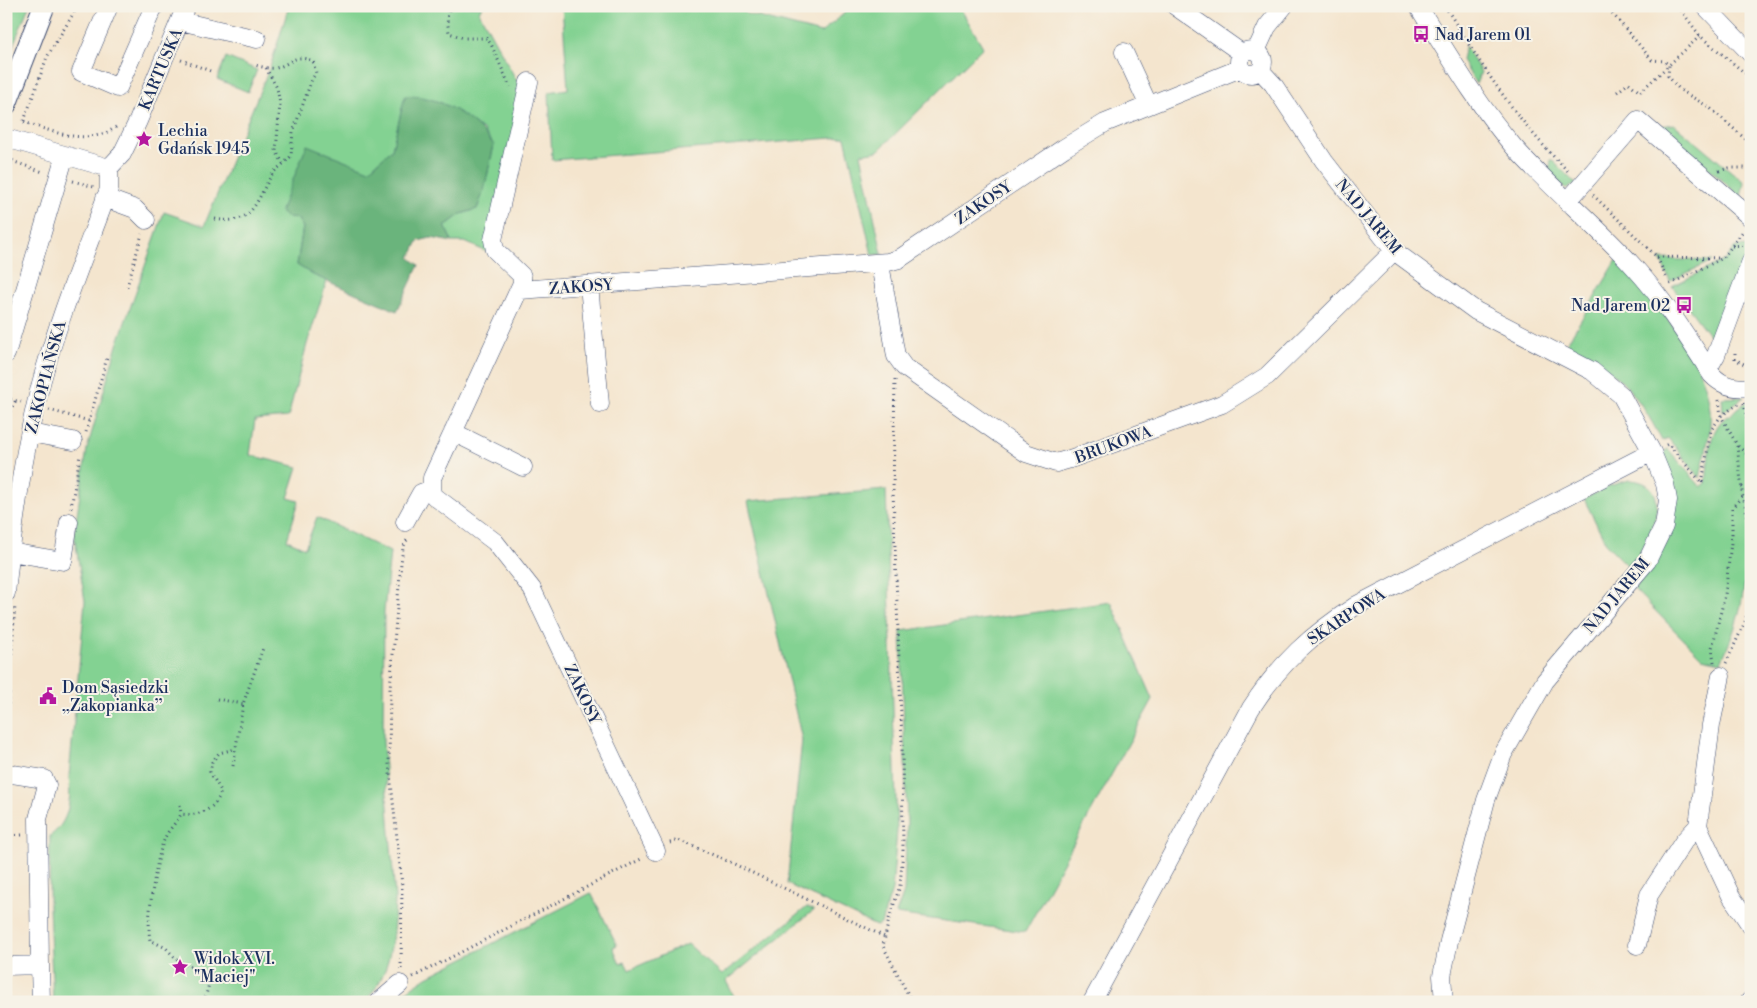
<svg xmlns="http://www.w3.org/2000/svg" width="1757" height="1008" viewBox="0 0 1757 1008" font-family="'Libre Bodoni',serif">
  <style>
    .green { fill: #83d292; stroke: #4f8078 }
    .forest { fill: #6ab47c; stroke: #42726d }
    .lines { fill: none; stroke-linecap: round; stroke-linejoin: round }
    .minor-casing { stroke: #3c4a6f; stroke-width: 19 }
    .major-casing { stroke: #3c4a6f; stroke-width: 23 }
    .path { stroke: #3c4a6f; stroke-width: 3; stroke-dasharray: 1 4; stroke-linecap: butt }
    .minor { stroke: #fff; stroke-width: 18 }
    .major { stroke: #fff; stroke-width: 21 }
    .tram { stroke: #1b2f5e; stroke-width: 1 }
    .labels { text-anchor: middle; stroke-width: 4; stroke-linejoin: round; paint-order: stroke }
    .poi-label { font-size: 16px; fill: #1b2f5e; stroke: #f7f3e8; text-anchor: start }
    .street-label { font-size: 16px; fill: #1b2f5e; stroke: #f7f3e8 }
  </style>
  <rect width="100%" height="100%" fill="#f7f3e8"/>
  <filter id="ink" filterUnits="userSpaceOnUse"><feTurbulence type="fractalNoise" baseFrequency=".02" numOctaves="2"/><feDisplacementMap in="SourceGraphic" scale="10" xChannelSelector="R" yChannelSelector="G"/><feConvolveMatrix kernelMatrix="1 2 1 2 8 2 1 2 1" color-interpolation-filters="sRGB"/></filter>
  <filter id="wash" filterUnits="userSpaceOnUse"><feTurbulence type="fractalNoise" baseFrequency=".0096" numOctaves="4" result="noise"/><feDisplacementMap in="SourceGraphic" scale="20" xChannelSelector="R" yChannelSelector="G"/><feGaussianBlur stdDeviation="1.12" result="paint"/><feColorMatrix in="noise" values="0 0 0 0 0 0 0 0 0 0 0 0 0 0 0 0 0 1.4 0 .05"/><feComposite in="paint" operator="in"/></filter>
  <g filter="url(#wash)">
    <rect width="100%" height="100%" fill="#f4e5ce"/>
    <path class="green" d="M 14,6 L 29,6 L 6,63 L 6,24 Z
      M 289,6 L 482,6 L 479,12 L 523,92 L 487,252 L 465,242 L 452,242 L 445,226 L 461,214 L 477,209 L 484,190 L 494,145 L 483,130 L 440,102 L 405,97 L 392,149 L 369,170 L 287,217 L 297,218 L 303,227 L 297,265 L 327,281 L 307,344 L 288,417 L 255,420 L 250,455 L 298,467 L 288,498 L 299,501 L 287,540 L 305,548 L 317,517 L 390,552 L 384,612 L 383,742 L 395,898 C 394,934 392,976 364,1002 L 53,1002 L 49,906 L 50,836 C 70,821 71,799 69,776 L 85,601 L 74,534 L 87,449 L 117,345 L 164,212 L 204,226 L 271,64 Z
      M 562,6 L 737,6 L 747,14 L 821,33 L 853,6 L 959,6 L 983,47 L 878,151 L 861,154 L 882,254 L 872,255 L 845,137 L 552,160 L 549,92 L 568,89 Z
      M 1465,46 L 1481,72 L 1476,84 L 1462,60 Z
      M 226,57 L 257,70 L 248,92 L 217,79 Z
      M 1674,124 L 1744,182 L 1741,197 L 1661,126 Z
      M 1551,159 L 1576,184 L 1566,189 L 1549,173 Z
      M 1749,246 L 1748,255 L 1715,343 L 1672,286 L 1725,260 L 1735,247 Z
      M 1660,259 L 1712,261 L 1670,281 Z
      M 1617,260 C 1654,303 1704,351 1710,410 C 1712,432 1704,457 1700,478 L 1668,438 L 1662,441 C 1637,391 1616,369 1566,345 Z
      M 1744,397 L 1723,412 L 1722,398 Z
      M 1751,399 L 1751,561 L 1747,560 C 1744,598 1738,626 1721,662 L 1702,658 L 1634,589 L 1658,557 L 1669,535 L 1668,470 L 1662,453 L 1668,449 L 1701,487 L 1706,483 C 1709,460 1707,431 1727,416 L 1729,417 L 1736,409 Z
      M 1629,480 C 1681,482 1647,546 1630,568 L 1607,545 L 1584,499 L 1609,486 Z
      M 886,490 L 897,831 L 892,890 L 881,924 L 876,926 L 787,884 L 802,740 L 748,501 Z
      M 1111,602 L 1153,699 L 1025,932 L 896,914 L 904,892 L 907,824 L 901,631 Z
      M 591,893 L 617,945 L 613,947 L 620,964 L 625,962 L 629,970 L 688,944 L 722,975 L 807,907 L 814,910 L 726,981 L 737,1002 L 390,1002 L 427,977 Z"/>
    <path class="forest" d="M 405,96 C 439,94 475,119 494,145 L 484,190 L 477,209 L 461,214 L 445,226 L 452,242 L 431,238 L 418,241 L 410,258 L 419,265 L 397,311 L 313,275 L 297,265 L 303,227 L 297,218 L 287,217 L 280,212 L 307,145 L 369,170 L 392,149 Z"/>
  </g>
  <g filter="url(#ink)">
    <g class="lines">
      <g class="minor-casing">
        <path id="minor" d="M 109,6 L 81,72 L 118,88 L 154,6
          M 1175,6 L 1243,54
          M 1418,6 C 1448,54 1477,104 1514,147 C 1552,190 1597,225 1635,268 C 1665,301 1688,338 1712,375 C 1723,387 1736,389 1751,387
          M 1705,6 L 1751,54
          M 180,21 L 257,39
          M1239 62a12 12 0 1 1 24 0a12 12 0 1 1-24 0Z
          M 1256,51 L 1267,27 L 1284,6
          M 1124,52 L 1148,104
          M 1260,70 L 1273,84 L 1324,161 L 1394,251 L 1476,311 L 1592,371 L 1621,395 L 1652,452 L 1665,484 L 1668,500 L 1664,526 L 1647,561 L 1545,681 L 1503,754 L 1486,800 L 1449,941 L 1442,976 L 1444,1002
          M 529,82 L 493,240 L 495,250 L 522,276 L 522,283 L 432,478 L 432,489 L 434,496 L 495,542 L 532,589 L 656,851
          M 6,138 L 109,168
          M 109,168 L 122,154 L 138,121 L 186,6
          M 105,198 L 135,209 L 146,220
          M 1567,202 L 1638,120 L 1751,218
          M 880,264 L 896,356 L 904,367 L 1026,453 L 1056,463 L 1070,459 L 1222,404 L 1267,376 L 1394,251
          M 589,285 L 600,404
          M 520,290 L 888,262 L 899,259 L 1064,148 L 1105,123 L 1241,68
          M 6,354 L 65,155
          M 1708,369 L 1716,355 L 1751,261
          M 453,432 L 523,467
          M 30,433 L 73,441
          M 405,522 L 421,493 L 432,489
          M 10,552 L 63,561 L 69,522
          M 6,593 C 13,524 23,454 40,387 C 58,319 85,254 109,189 L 109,168
          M 1721,676 L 1711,725 L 1698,826 L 1731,896 L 1751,926
          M 6,773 L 44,779 L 47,785 L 38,819 L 40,965
          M 1637,945 L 1649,895 L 1684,841 L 1698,826
          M 6,966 L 40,965 L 41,1002
          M 379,1002 L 400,984
          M 1092,1002 L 1251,708 C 1281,662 1311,635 1357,605 L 1652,452
          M 1749,1002 L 1751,1000"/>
      </g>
      <g class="major-casing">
        <path id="major" d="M 6,104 L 44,6"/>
      </g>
      <path class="path" d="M 450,6 L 447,18 L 449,33 L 464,38 L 486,38 L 491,44 L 510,87
        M 1445,6 C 1482,67 1519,124 1570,173
        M 1606,6 L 1652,60 L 1664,61 L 1669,65 L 1668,76 L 1680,90 L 1709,107 L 1751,144
        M 1678,6 L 1700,36 L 1751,78
        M 181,60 L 213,72
        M 266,68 L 277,88 L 280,104 L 276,151 L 283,163
        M 1617,92 L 1629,83 L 1640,92 L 1700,36
        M 24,121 L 47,57 L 78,6
        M 24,122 C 54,132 88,147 116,127
        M 12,161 L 43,172
        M 1719,171 L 1729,168 L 1751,168
        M 6,179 L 14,156
        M 73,181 L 94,187
        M 1593,195 L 1657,257 L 1667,279
        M 215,219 C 253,226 255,203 271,176 C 276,168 285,164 291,156 L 293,132 L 312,79 L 316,73 L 313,61 C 294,54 295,61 279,67 C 272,70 262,67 255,65
        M 1732,246 L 1745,245
        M 1657,257 L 1722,258
        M 1670,284 L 1723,258 L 1743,231
        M 127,287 L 142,234
        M 1735,353 L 1735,359 L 1751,368
        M 895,380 L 893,491 L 902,743 L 903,850 L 900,886 L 889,919 L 883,946 L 912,1002
        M 6,398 L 21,402
        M 1719,400 L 1721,416 L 1737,445 L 1742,491 L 1751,532
        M 1744,403 L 1751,444
        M 49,410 L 89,421
        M 10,411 L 16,400
        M 6,417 L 9,412 L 8,399
        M 86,432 L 107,358
        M 1666,445 L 1668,444 L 1702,483 L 1711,430 L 1721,416 L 1738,404
        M 1738,446 L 1751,458
        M 1742,487 L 1751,495
        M 71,508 L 80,455
        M 1714,662 L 1712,648 L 1725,595 L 1732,534 L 1732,508 L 1743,495
        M 1726,663 L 1745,622 L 1751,596
        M 217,699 L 243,704
        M 6,739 L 15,605
        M 233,766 L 243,704 L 263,648
        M 180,805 L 181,814
        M 6,836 L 23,835
        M 670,843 L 678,840 L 730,862 L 885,937
        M 401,969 L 402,885 L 389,764 L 390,688 L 401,563 L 403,548 L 408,538
        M 413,977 L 643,858
        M 204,1002 L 209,984 L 201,971 L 179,962 L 166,948 L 150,940 C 146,921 156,859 164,840 C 168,829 176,824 181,814 C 198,817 217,809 221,791 L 210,772 L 212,762 L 219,753 L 235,749"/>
      <use href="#minor" class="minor"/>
      <use href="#major" class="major"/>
      <path class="tram" d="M 6,15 L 10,6"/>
    </g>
  </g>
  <defs>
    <g id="bus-bare" transform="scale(1.35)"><path d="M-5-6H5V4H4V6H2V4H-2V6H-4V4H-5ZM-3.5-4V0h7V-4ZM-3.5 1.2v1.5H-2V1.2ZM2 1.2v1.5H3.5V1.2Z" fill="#b5179e" stroke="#f7f3e8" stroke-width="2.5" paint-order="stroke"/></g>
    <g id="sight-bare" transform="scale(1.35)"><path d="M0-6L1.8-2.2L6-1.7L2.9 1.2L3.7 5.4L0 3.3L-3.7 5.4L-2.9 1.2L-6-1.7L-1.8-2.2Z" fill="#b5179e" stroke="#f7f3e8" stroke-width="2.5" paint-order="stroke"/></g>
    <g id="civic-bare" transform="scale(1.35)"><path d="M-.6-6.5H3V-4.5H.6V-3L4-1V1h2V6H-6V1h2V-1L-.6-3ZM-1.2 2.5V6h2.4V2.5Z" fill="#b5179e" stroke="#f7f3e8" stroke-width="2.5" paint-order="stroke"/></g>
  </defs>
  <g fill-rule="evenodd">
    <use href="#bus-bare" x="1421" y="34"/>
    <use href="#sight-bare" x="144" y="139"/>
    <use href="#bus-bare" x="1684" y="305"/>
    <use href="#civic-bare" x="48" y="696"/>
    <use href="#sight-bare" x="180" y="967"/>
  </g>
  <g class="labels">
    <g class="poi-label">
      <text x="1435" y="40">Nad Jarem 01</text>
      <text x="158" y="136">Lechia<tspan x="158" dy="18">Gdańsk 1945</tspan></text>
      <text x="1670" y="311" text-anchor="end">Nad Jarem 02</text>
      <text x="62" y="693">Dom Sąsiedzki<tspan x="62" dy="18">„Zakopianka”</tspan></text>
      <text x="194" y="964">Widok XVI.<tspan x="194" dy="18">"Maciej"</tspan></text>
    </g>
    <g class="street-label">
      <text transform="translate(160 69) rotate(-67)" y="6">KARTUSKA</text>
      <text transform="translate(983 202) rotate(-34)" y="6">ZAKOSY</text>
      <text transform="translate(1369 216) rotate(50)" y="6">NAD JAREM</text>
      <text transform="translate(581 286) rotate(-4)" y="6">ZAKOSY</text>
      <text transform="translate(45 377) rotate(-75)" y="6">ZAKOPIAŃSKA</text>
      <text transform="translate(1113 444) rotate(-20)" y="6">BRUKOWA</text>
      <text transform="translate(1616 595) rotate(-50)" y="6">NAD JAREM</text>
      <text transform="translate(1346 616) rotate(-33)" y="6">SKARPOWA</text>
      <text transform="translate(583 694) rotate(65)" y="6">ZAKOSY</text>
    </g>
  </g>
  <rect width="1757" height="1008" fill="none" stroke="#f7f3e8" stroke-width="25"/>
</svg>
